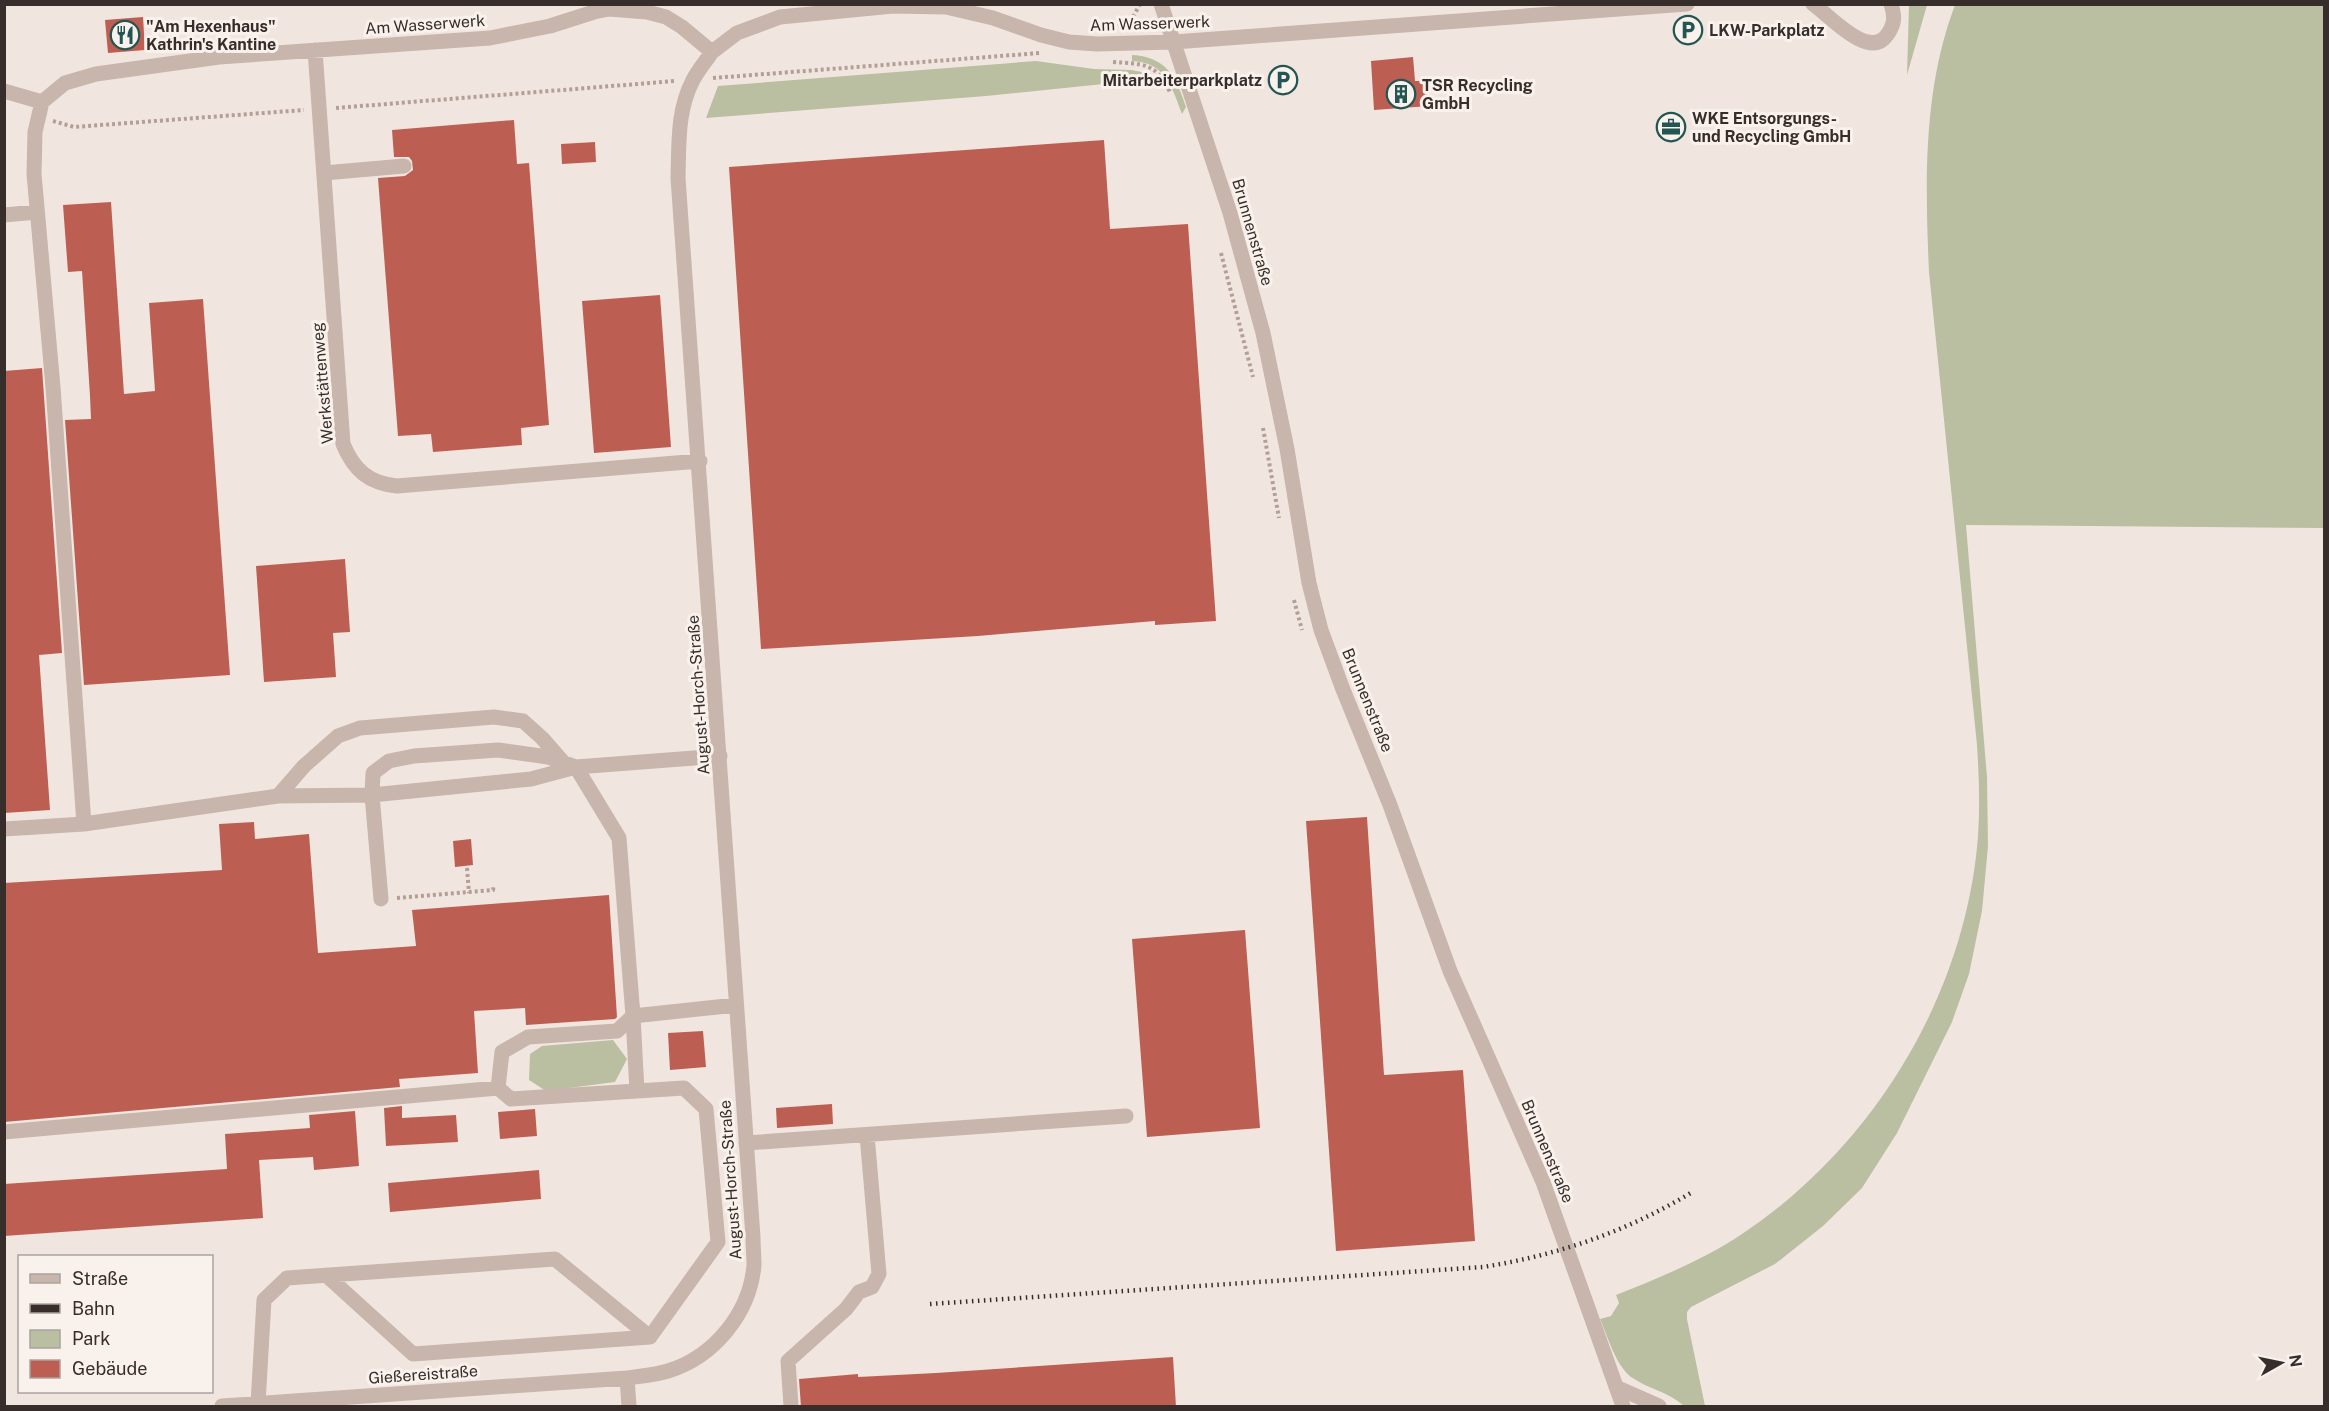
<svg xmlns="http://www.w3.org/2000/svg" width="2329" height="1411" viewBox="0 0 2329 1411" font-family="'Public Sans',sans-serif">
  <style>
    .green { fill: #b9bfa0 }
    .building { fill: #bd5e52 }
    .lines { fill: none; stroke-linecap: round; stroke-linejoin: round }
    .path { stroke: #b49f96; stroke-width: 4; stroke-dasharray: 3 3; stroke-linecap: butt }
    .minor { stroke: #c8b5ac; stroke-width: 15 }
    .rail { stroke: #372d2a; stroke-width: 4.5; stroke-dasharray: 1.5 4.5; stroke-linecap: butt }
    .labels { text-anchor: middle; stroke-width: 6; stroke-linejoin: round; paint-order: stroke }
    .street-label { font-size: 16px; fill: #372d2a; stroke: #f9f1eb }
    .poi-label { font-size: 16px; font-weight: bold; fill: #372d2a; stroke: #f9f1eb; text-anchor: start }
  </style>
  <rect width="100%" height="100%" fill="#f1e6df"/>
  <path class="green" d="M 1909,5 L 1927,5 L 1907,75 Z
    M 1955,5 L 2324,5 L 2324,528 L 1966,525 L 1987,777 L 1988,846 L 1982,911 L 1969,974 L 1952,1022 L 1897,1133 L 1862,1188 L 1823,1226 L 1775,1264 L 1691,1307 L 1687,1312 L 1687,1319 L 1705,1406 L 1684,1406 C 1669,1392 1648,1389 1631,1377 C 1615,1364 1608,1337 1600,1319 L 1611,1316 L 1619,1303 L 1616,1295 C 1659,1278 1703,1260 1742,1234 C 1874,1146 1966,994 1978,836 C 1980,806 1979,775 1977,745 L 1929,272 C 1925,182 1923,89 1955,5 Z
    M 1132,55 C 1167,57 1176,77 1186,107 L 1182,114 C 1172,87 1165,62 1132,61 Z
    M 1036,61 L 1094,69 L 1131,70 L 1147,73 L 1152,79 L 986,96 L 706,118 L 718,86 Z
    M 613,1040 L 627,1059 L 615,1082 L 546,1091 L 529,1080 L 530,1054 L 542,1046 Z"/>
  <path class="building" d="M 143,17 L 145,50 L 108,53 L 105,20 Z
    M 1413,57 L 1415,81 L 1427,81 L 1429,106 L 1374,110 L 1371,61 Z
    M 514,120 L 517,164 L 529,163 L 549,425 L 521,428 L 522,445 L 433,452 L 431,434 L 398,436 L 378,178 L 405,176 L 413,170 L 412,161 L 409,157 L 394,157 L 392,130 Z
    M 1104,140 L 1110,229 L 1188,224 L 1216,621 L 1155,625 L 1155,621 L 978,636 L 761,649 L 729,167 Z
    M 595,142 L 596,162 L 562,164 L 561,144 Z
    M 111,202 L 124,394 L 155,391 L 149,303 L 203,299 L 230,675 L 84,685 L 65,420 L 91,419 L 90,396 L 82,271 L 68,272 L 63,205 Z
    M 660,295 L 671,447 L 594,453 L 582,301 Z
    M 42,368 L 62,653 L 39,655 L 50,810 L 4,813 L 4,371 Z
    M 345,559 L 350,632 L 333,633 L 336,677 L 264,682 L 256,566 Z
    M 1367,817 L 1384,1075 L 1463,1070 L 1475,1241 L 1336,1251 L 1306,821 Z
    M 254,822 L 255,839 L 309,834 L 318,953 L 416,946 L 412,910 L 609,895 L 617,1017 L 615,1019 L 526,1025 L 525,1008 L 474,1011 L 478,1073 L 399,1079 L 400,1087 L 4,1122 L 4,883 L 222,870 L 219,824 Z
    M 471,839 L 473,865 L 455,867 L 453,841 Z
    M 1245,930 L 1260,1128 L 1147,1137 L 1132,939 Z
    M 703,1031 L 706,1067 L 670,1070 L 668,1033 Z
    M 832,1104 L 833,1124 L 777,1128 L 776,1108 Z
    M 402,1106 L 402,1118 L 456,1115 L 458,1142 L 386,1146 L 384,1108 Z
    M 535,1109 L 537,1136 L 500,1139 L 498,1112 Z
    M 355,1111 L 359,1166 L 314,1170 L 313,1157 L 259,1160 L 263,1218 L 4,1236 L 4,1184 L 227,1169 L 225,1134 L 310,1128 L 309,1115 Z
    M 539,1170 L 541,1199 L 390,1212 L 388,1183 Z
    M 1173,1357 L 1176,1407 L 801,1407 L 799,1379 L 858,1374 L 858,1377 L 936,1373 Z"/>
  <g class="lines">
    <path class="path" d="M 1118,26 L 1132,19 L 1140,4
      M 1113,62 C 1142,64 1156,62 1170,92
      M 713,78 L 1040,53
      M 336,108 L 675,81
      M 53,121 L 74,127 L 304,110
      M 1221,253 L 1253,377
      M 1263,428 L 1279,518
      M 1294,600 L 1302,630
      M 467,868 L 469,893
      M 397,898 L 493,890 L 494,885"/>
    <path class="minor" d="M 1161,4 L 1230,213 L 1263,333 L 1287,449 L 1309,583 L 1321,630 L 1342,687 L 1390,805 L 1450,971 L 1543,1182 L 1623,1406
      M 1813,4 C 1828,14 1869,61 1887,35 C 1895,24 1895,17 1891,4
      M 315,50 L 343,444 C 354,470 368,483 397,486 L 700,461
      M 4,91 L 42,102
      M 324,173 L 404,166
      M 4,215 L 37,212
      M 278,796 L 304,766 L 338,736 L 360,728 L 494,717 L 523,721 L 542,738 L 563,762
      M 84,824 L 53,387 L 34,174 L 35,132 L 42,102 L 65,83 L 96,74 L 219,57 L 490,38 L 550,26 L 594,12 L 609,9 L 647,12 L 666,17 L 682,27 L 712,52 L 737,33 L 780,17 L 893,6 L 946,7 L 993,18 L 1041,35 L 1069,42 L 1097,44 L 1174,42 L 1687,4
      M 4,829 L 84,824 L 278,796 L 372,795 L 531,779 L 576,767 L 720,756
      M 381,899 L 372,795 L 373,773 L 389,761 L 414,756 L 498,750 L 548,757 L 576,767 L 619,838 L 633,1016 L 736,1005
      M 633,1016 L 637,1091
      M 498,1088 L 502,1052 L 528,1037 L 617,1031 L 633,1016
      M 4,1132 L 498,1088 L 511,1099 L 684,1088 L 706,1109 L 718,1242 L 650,1337 L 555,1259 L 287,1278 L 264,1300 L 258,1404
      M 746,1143 L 1126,1116
      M 326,1275 L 413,1354 L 650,1337
      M 627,1378 L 629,1406
      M 1616,1387 L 1659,1406
      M 222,1406 L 627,1378 C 640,1376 655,1375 668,1371 C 714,1357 750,1313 754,1265 C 754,1256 753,1246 753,1237 L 678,178 C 679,145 677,110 693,80 C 698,70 706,61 712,52
      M 791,1406 L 788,1361 L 846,1309 L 859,1292 L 872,1287 L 879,1274 L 867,1135"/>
    <path class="rail" d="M 930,1304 L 1483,1267 C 1559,1255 1628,1231 1694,1191"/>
  </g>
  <defs>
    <g id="parking-ring" transform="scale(1.5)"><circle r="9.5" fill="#f9f1eb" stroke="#235552" stroke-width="1.5"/><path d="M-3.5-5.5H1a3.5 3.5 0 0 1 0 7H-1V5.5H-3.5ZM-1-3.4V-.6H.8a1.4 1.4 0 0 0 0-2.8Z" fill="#235552"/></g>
    <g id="restaurant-ring" transform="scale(1.5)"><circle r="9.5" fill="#f9f1eb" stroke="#235552" stroke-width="1.5"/><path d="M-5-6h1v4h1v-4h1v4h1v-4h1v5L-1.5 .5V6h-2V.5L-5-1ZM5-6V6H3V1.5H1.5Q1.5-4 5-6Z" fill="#235552"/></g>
    <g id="building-ring" transform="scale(1.5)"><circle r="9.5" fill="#f9f1eb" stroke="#235552" stroke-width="1.5"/><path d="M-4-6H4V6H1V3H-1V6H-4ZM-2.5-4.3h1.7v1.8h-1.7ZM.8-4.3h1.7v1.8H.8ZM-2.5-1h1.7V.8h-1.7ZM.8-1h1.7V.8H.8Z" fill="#235552"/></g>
    <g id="office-ring" transform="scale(1.5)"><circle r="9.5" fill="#f9f1eb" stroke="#235552" stroke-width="1.5"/><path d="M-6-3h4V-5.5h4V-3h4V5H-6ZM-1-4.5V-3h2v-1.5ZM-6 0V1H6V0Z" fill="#235552"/></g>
  </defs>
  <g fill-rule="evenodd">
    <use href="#parking-ring" x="1688" y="30"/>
    <use href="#restaurant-ring" x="125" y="35"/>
    <use href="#parking-ring" x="1283" y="80"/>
    <use href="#building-ring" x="1401" y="94"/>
    <use href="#office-ring" x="1671" y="127"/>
  </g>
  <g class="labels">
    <g class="street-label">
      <text transform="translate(1150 23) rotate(-2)" y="6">Am Wasserwerk</text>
      <text transform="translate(425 24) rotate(-4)" y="6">Am Wasserwerk</text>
      <text transform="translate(1253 232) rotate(74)" y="6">Brunnenstraße</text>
      <text transform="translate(322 383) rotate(-95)" y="6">Werkstättenweg</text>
      <text transform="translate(698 695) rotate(-94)" y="6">August-Horch-Straße</text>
      <text transform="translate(1368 700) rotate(68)" y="6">Brunnenstraße</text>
      <text transform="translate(1548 1151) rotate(67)" y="6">Brunnenstraße</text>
      <text transform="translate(730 1180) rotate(-94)" y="6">August-Horch-Straße</text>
      <text transform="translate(423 1374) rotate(-4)" y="6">Gießereistraße</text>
    </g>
    <g class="poi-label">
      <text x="146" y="32">"Am Hexenhaus"<tspan x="146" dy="18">Kathrin's Kantine</tspan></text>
      <text x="1709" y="36">LKW-Parkplatz</text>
      <text x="1262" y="86" text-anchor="end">Mitarbeiterparkplatz</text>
      <text x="1422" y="91">TSR Recycling<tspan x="1422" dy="18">GmbH</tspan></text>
      <text x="1692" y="124">WKE Entsorgungs-<tspan x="1692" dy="18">und Recycling GmbH</tspan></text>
    </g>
  </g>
  <rect width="2329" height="1411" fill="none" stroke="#372d2a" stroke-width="12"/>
  <rect x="18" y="1255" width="195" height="138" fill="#f9f1eb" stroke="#aba39e" stroke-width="1.5"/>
  <rect x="30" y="1274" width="30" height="9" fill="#c8b5ac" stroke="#aba39e" stroke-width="1.5"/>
  <text x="72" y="1285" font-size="18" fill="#372d2a">Straße</text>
  <rect x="30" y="1304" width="30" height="9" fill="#372d2a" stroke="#aba39e" stroke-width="1.5"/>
  <text x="72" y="1315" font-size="18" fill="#372d2a">Bahn</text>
  <rect x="30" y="1330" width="30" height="18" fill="#b9bfa0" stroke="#aba39e" stroke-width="1.5"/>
  <text x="72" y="1345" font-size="18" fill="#372d2a">Park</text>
  <rect x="30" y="1360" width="30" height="18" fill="#bd5e52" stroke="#aba39e" stroke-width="1.5"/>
  <text x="72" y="1375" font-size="18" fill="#372d2a">Gebäude</text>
  <g transform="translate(2281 1363) rotate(81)" stroke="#f9f1eb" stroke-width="4.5" paint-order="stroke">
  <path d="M0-4.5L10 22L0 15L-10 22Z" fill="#372d2a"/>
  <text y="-9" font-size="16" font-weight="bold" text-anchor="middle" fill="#372d2a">N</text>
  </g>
</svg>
